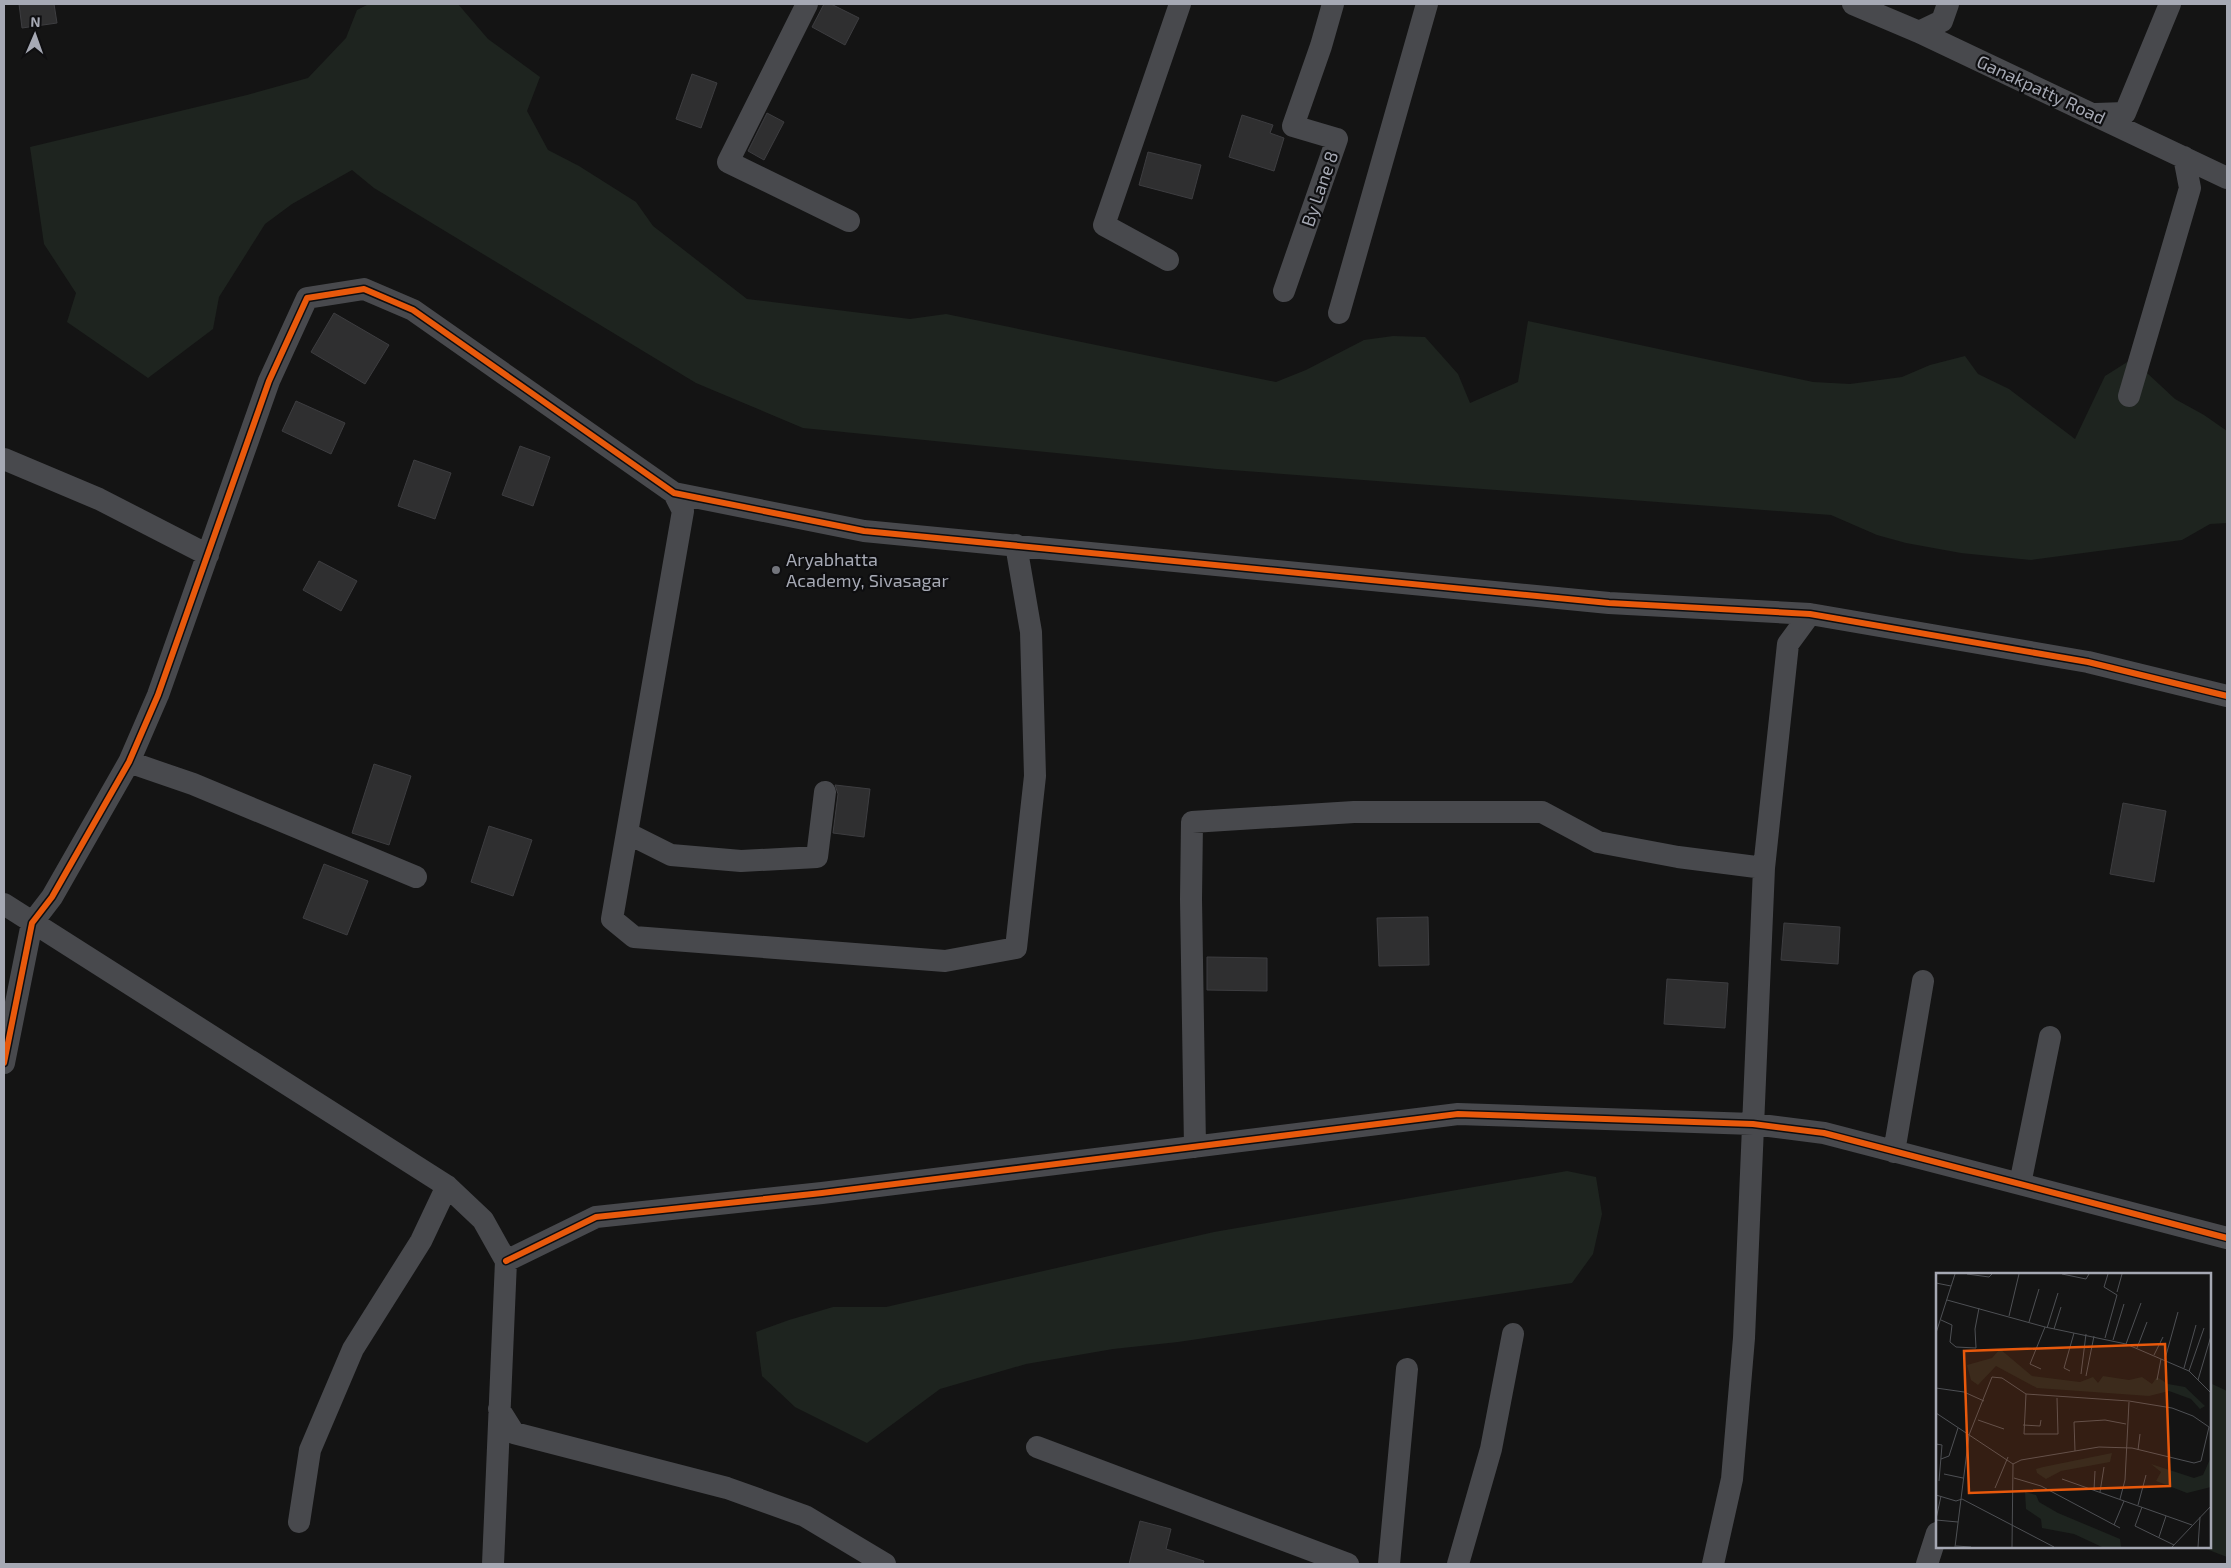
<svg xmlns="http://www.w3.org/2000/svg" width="2231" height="1568" viewBox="0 0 2231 1568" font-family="'Exo 2',sans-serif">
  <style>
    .green { fill: #1e241f }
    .building { fill: #2f2f30; stroke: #3d3d40 }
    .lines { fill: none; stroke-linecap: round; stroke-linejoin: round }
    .minor { stroke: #48494d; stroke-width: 22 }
    .cycleway-casing { stroke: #0e0e10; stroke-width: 9 }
    .cycleway { stroke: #e8590c; stroke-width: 6 }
    .poi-dot { fill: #73757c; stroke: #0e0e10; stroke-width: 2 }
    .labels { text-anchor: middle; stroke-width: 4.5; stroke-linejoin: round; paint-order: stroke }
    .street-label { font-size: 18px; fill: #a6a9b4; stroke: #0e0e10 }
    .poi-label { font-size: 18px; fill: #a6a9b4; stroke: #0e0e10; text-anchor: start }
    .inset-road { fill: none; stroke: #4e5054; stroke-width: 1 }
    .view { fill: #e8590c; fill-opacity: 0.15; stroke: #e8590c; stroke-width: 2.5 }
    .inset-edge { fill: none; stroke: #a6a9b4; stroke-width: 2.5 }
  </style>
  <rect width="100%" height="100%" fill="#141414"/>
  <path class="green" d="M 369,4 L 458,4 L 488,39 L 540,77 L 527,111 L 548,150 L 579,166 L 636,202 L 653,226 L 747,299 L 910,319 L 946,314 L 1276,382 L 1306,370 L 1364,340 L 1393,336 L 1425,337 L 1458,374 L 1470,403 L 1518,382 L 1528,321 L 1813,382 L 1850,384 L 1902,377 L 1930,365 L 1965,356 L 1978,374 L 2009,389 L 2075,439 L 2105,376 L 2132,359 L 2175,399 L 2204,415 L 2227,431 L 2227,523 L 2210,524 L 2182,540 L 2031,560 L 1961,553 L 1906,543 L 1877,535 L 1831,515 L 1217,469 L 803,428 L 696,383 L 374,188 L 352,170 L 292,204 L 265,224 L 219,297 L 213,329 L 148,378 L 67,322 L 76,293 L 44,244 L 30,147 L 247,95 L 308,78 L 346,38 L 357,10 Z
    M 1567,1171 L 1596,1177 L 1602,1214 L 1593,1254 L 1572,1283 L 1178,1342 L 1113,1349 L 1026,1364 L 940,1389 L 867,1443 L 795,1407 L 762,1376 L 756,1332 L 789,1320 L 833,1307 L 886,1307 L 1214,1232 Z
    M 2210,1383 L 2227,1391 L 2227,1557 L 2201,1547 L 2210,1547 Z"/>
  <path class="building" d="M 19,4 L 54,4 L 57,23 L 22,28 Z
    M 824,4 L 831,4 L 859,18 L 845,45 L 812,27 Z
    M 692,74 L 717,83 L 701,128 L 676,119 Z
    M 767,113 L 784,122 L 764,160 L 748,151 Z
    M 1242,115 L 1273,125 L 1270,133 L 1284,138 L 1274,171 L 1229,157 Z
    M 1148,152 L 1201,165 L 1192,199 L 1139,185 Z
    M 334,313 L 389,345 L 365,384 L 311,352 Z
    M 296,401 L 345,423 L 331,454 L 282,431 Z
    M 520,446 L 550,457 L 533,506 L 502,495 Z
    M 414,460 L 451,473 L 435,519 L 398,506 Z
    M 319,561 L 357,581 L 341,611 L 303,590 Z
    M 374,764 L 411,776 L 389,845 L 352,833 Z
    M 835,785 L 870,789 L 864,837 L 833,833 L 838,794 Z
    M 2123,803 L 2166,811 L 2154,882 L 2110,874 Z
    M 489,826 L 532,840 L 513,896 L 471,882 Z
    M 324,864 L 368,881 L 347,935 L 303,918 Z
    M 1428,917 L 1429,965 L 1379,966 L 1377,918 Z
    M 1784,923 L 1840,927 L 1838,964 L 1781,960 Z
    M 1207,957 L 1267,958 L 1267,991 L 1207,990 Z
    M 1667,979 L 1728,983 L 1725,1028 L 1664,1024 Z
    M 1140,1521 L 1171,1529 L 1166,1549 L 1204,1561 L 1203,1564 L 1129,1564 Z"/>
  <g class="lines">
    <path class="minor" d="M 807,4 L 728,162 L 849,221
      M 1853,4 L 1919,32 L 2227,178
      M 1919,32 L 1942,21 L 1948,4
      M 2096,114 L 2125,113 L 2170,4
      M 1168,260 L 1104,225 L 1180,4
      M 1284,291 L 1337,139 L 1293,126 L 1321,46 L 1333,4
      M 1339,313 L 1427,4
      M 2129,396 L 2190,188 L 2184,157
      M 4,459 L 99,499 L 208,555
      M 674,493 L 683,511 L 612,919 L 634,937 L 945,961 L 1016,948 L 1035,776 L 1031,632 L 1016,545
      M 129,762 L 193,784 L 416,877
      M 627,833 L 671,855 L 741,861 L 817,857 L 825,792
      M 4,904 L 447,1186 L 483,1220 L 506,1261 L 493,1564
      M 4,1063 L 32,923 L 52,897 L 129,762 L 158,695 L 269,381 L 307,298 L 364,289 L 413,310 L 674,493 L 864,531 L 1609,603 L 1810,614 L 2088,662 L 2227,696
      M 1195,1147 L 1191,899 L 1192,822 L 1354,812 L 1542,812 L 1598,842 L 1678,857 L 1764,868
      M 1894,1152 L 1923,981
      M 2020,1184 L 2050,1037
      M 506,1261 L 596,1217 L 822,1193 L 1458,1114 L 1753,1124 L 1824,1133 L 2227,1238
      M 499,1409 L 514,1433 L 727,1488 L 805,1516 L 885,1564
      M 1037,1447 L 1348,1564
      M 299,1522 L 310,1450 L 353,1349 L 421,1241 L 447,1186
      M 1389,1564 L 1407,1369
      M 1458,1564 L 1491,1449 L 1513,1334
      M 1713,1564 L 1732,1479 L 1744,1338 L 1764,868 L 1788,644 L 1810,614
      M 1927,1564 L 1937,1533"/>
    <g class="cycleway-casing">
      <path id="cycleway" d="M 4,1063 L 32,923 L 52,897 L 129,762 L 158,695 L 269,381 L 307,298 L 364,289 L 413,310 L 674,493 L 864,531 L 1609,603 L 1810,614 L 2088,662 L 2227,696
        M 506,1261 L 596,1217 L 822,1193 L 1458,1114 L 1753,1124 L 1824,1133 L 2227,1238"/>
    </g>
    <use href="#cycleway" class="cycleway"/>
  </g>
  <circle class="poi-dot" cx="776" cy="570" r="5"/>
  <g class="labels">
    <g class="street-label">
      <text transform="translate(2041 90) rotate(25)" y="6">Ganakpatty Road</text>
      <text transform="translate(1320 189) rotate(-71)" y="6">By Lane 8</text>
    </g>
    <g class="poi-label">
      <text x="786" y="566">Aryabhatta<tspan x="786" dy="21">Academy, Sivasagar</tspan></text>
    </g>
  </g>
  <g transform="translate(1936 1273)">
    <rect width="275" height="275" fill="#141414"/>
    <path d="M 64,76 L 96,103 L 144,109 L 157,104 L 162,110 L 167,103 L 193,107 L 206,104 L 216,111 L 221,104 L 232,111 L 249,114 L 269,133 L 264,136 L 255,126 L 233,118 L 213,123 L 101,115 L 60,93 L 42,112 L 35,107 L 31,92 L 56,85 ZM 176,180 L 174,189 L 125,198 L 110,206 L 101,200 L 100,196 L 107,194 ZM 275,184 L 275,214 L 251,220 L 220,208 L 225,199 L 215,191 L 258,205 L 267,202 ZM 89,219 L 100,222 L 103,229 L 122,240 L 184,266 L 185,274 L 166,274 L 138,261 L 106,255 L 105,246 L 90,236 Z" fill="#1e241f"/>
    <path class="inset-road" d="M 31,1 L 53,4 L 56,1M 126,1 L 150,6 L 153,1M 0,10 L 15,13M 181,19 L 186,1M 11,27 L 109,54 L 190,71 L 253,98 L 275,120M 73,43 L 83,1M 5,47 L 16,52 L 14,69 L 20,74 L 40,75 L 39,56 L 43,35M 93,49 L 103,16M 111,55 L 122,20M 118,56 L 125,34M 0,60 L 19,1M 169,65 L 181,22 L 168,14 L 172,1M 177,67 L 188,31M 190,71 L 205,30M 201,75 L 211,49M 218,82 L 227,64M 229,86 L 242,39M 248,95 L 260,52M 105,96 L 94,91 L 109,54M 134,98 L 128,95 L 138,60M 253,98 L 268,55M 145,101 L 150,61M 150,103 L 158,63M 221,107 L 225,86M 262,107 L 275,63M 0,115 L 28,119 L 48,128M 90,121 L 88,161 L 122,161 L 121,125M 0,140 L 77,191 L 76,274M 42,147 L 68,156M 87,152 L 104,153 L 105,147M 0,171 L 6,172 L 3,208M 202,177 L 204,161M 139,178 L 138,149 L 169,147 L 190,151M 5,186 L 13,183 L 22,155M 8,201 L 27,205M 78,205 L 105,213 L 184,255M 126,206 L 256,252M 59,215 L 72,184M 158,217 L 159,198M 164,219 L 168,194M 0,222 L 20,228 L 26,226 L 118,274M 184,226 L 189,207 L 193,129M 202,232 L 210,202M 206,234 L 199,253 L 238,272M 0,246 L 5,223M 0,247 L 22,249M 178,252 L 188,228M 223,264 L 230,243M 20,273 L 35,274M 19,274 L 33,162 L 56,104 L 66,105 L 90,121 L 193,128 L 236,135 L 257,143 L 273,154 L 265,188 L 258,190 L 196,175 L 163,174 L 85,187 L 77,191M 236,274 L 275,233M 262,274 L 264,244"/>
    <path class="view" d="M 229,71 L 234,213 L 33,220 L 28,78 Z"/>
    <rect width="275" height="275" class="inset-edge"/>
  </g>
  <rect width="2231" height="1568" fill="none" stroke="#a6a9b4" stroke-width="10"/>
  <g transform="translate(35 35) rotate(2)" stroke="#0e0e10" stroke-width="4" paint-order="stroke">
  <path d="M0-4L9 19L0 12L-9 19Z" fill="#a6a9b4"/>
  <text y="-8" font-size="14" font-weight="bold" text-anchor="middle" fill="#a6a9b4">N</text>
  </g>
</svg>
